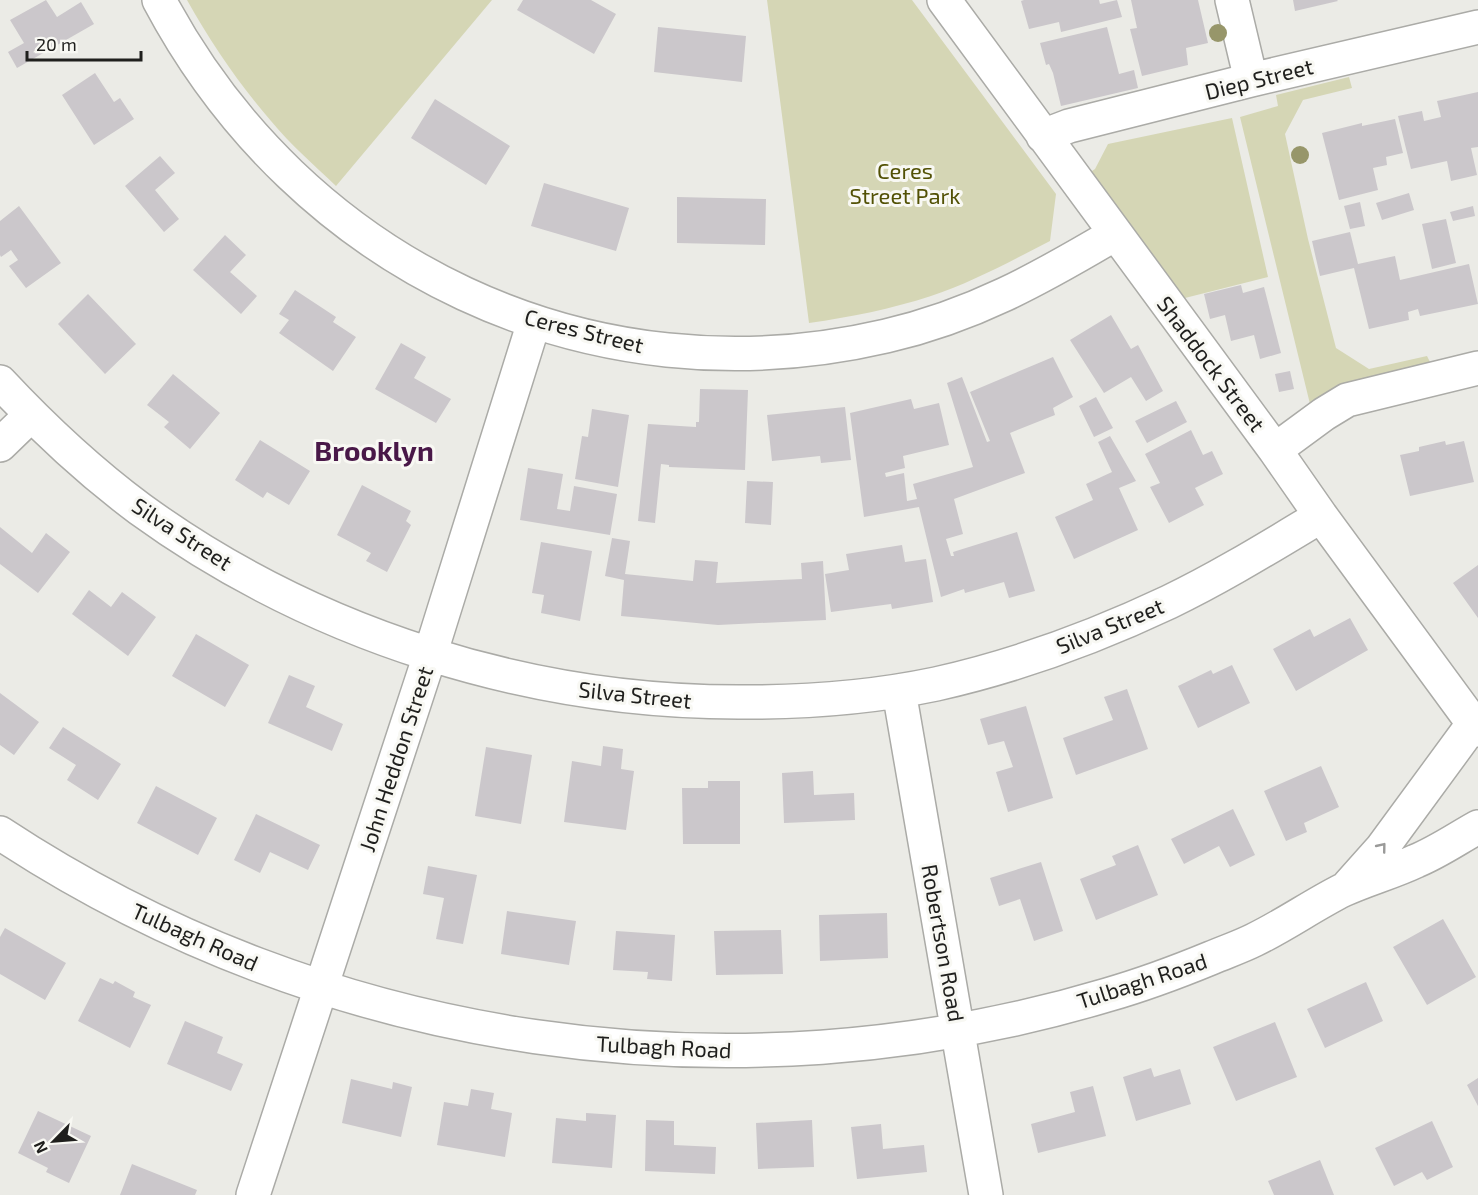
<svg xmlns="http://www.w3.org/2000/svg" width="1478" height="1195" viewBox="0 0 1478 1195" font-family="'Exo 2',sans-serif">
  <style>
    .green { fill: #d5d6b5 }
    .building { fill: #cbc7cb }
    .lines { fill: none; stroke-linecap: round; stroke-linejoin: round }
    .minor-casing { stroke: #ababa7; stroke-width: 36 }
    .minor { stroke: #fff; stroke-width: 33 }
    .tree { fill: #97966a }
    .oneway { stroke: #9a9a99 }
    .labels { text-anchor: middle; stroke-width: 6; stroke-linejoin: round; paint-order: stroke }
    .street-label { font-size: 22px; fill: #1f1f1d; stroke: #f8f8f3 }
    .park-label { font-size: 22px; fill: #525105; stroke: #f8f8f3 }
    .district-label { font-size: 28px; font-weight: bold; fill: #491848; stroke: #f8f8f3 }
  </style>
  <rect width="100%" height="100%" fill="#ebebe6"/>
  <path class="green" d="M 187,0 L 492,0 L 336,186 C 314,165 290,144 271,121 C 239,84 211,43 187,0 Z
    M 767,0 L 912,0 L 1056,194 L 1050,241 C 1011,261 973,282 931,296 C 891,309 851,317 809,323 Z
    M 1349,77 L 1352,88 L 1303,100 L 1285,134 L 1308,239 L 1336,348 L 1369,369 L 1427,356 L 1430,362 L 1331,390 L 1310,404 L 1240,117 L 1278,106 L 1276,95 Z
    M 1232,118 L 1268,277 L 1185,298 L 1089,173 L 1095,169 L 1108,144 Z"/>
  <path class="building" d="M 46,0 L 57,17 L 81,2 L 94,24 L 17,68 L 8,52 L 24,43 L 10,20 Z
    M 523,0 L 591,0 L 616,14 L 594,54 L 517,10 Z
    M 1024,0 L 1099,0 L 1100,4 L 1117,0 L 1122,17 L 1061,32 L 1059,22 L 1029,29 L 1021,1 Z
    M 1131,0 L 1198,0 L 1208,43 L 1186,48 L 1188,65 L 1142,76 L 1130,29 L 1137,28 Z
    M 1293,0 L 1337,0 L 1338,1 L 1295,11 Z
    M 658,27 L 746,36 L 742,82 L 654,72 Z
    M 1107,27 L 1119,74 L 1134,70 L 1138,88 L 1061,106 L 1053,73 L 1049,64 L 1046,65 L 1040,43 Z
    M 95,73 L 114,102 L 120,98 L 134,119 L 94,145 L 62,95 Z
    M 1478,92 L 1478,147 L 1471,148 L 1477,175 L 1451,181 L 1447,161 L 1411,169 L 1398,116 L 1422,111 L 1424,121 L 1441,117 L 1437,101 Z
    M 435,99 L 510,146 L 486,185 L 411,138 Z
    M 1395,119 L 1403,153 L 1386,157 L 1387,165 L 1373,168 L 1378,190 L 1339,200 L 1322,133 L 1362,123 L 1362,126 Z
    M 160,156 L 175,173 L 155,190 L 179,219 L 164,232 L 125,186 Z
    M 544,183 L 629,208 L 616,251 L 531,226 Z
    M 1409,193 L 1414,210 L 1382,220 L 1376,203 Z
    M 677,197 L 766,199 L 765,245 L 677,243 Z
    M 1360,202 L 1365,226 L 1350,229 L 1344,206 Z
    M 19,206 L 61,263 L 26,288 L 9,266 L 18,260 L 11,250 L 1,257 L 0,255 L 0,221 Z
    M 1473,206 L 1475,216 L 1453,221 L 1450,212 Z
    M 1446,219 L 1456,263 L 1432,269 L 1422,224 Z
    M 1350,232 L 1358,264 L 1395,256 L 1400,280 L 1469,264 L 1478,304 L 1420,316 L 1418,309 L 1408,312 L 1409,320 L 1369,329 L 1354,268 L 1320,276 L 1312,241 Z
    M 225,235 L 246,255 L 230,272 L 257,296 L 241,314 L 193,270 Z
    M 1241,285 L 1243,293 L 1264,287 L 1281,353 L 1260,359 L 1254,335 L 1231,341 L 1225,315 L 1210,319 L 1204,294 Z
    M 295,290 L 336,317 L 333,322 L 356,337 L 333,371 L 279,333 L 289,320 L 279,314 Z
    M 88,294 L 136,344 L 105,374 L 58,324 Z
    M 1111,315 L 1131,349 L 1138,345 L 1163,391 L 1146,401 L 1131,377 L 1104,393 L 1070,340 Z
    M 401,343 L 426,357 L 414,378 L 451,399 L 436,423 L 375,389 Z
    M 1053,357 L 1073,397 L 1053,408 L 1055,415 L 1010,433 L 1025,473 L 954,499 L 963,534 L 946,539 L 951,556 L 954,556 L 953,552 L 1017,532 L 1035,591 L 1009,598 L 1004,582 L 965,593 L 964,589 L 941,597 L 919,507 L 864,517 L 850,413 L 911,399 L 914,409 L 939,403 L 949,445 L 903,456 L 905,468 L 885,473 L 886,477 L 904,473 L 907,501 L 917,499 L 913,484 L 973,467 L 947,383 L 962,377 L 987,442 L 990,441 L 970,392 Z
    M 1290,371 L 1294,389 L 1279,392 L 1275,374 Z
    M 173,374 L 220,413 L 190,449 L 164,427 L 169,422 L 147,405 Z
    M 700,389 L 748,390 L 745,470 L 669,467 L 669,465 L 661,464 L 655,523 L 638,521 L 648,424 L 696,427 L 696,422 L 699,422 Z
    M 1096,397 L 1113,428 L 1094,437 L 1079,406 Z
    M 1176,401 L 1187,422 L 1147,443 L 1135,421 Z
    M 845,407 L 851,460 L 821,463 L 820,456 L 772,461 L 767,415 Z
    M 592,409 L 629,415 L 618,487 L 575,479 L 582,436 L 588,437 Z
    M 1191,430 L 1203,455 L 1212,451 L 1223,474 L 1195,488 L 1204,505 L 1169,523 L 1150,487 L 1160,483 L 1145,454 Z
    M 1110,436 L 1136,481 L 1119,488 L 1138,530 L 1074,559 L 1055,517 L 1093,500 L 1086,484 L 1112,472 L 1098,442 Z
    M 260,440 L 310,471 L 289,505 L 267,492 L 263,498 L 235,480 Z
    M 1445,441 L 1446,445 L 1464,441 L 1474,482 L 1410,496 L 1400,455 L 1419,451 L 1419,447 Z
    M 528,468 L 563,474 L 557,509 L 570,511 L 574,486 L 617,494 L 610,535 L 520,520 Z
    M 747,481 L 773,482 L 771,525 L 745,523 Z
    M 362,485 L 411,511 L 406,521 L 411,525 L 387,572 L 366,561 L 371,553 L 337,535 Z
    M 0,527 L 32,553 L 46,533 L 70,552 L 38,593 L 0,564 Z
    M 612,538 L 630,541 L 625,574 L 693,581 L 695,560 L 718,562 L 716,583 L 802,579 L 801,563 L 823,561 L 826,620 L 718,625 L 621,616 L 624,580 L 605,576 Z
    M 541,542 L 592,551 L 580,621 L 541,613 L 544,595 L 532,593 Z
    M 902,545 L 905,562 L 926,559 L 933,602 L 892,609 L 891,604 L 831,612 L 825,574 L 849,570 L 846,554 Z
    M 1478,565 L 1478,618 L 1453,583 Z
    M 89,590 L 111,607 L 122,592 L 156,617 L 128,656 L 72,614 Z
    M 1350,618 L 1368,650 L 1296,691 L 1273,649 L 1310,629 L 1314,637 Z
    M 196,634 L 249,665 L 225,707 L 172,676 Z
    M 1232,665 L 1250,703 L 1198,728 L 1178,686 L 1211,670 L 1213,674 Z
    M 289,675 L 315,686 L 306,707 L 343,724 L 332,751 L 268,723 Z
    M 1127,689 L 1148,749 L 1076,775 L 1063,738 L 1113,720 L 1104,697 Z
    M 0,693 L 39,722 L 14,755 L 0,745 Z
    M 1026,706 L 1053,798 L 1008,812 L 996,772 L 1013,767 L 1004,741 L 988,745 L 980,719 Z
    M 63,727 L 121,764 L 98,800 L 67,780 L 76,765 L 49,748 Z
    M 603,746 L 623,749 L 621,769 L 634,771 L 626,830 L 564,822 L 572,761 L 601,766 Z
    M 486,747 L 532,755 L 521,824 L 475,816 Z
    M 1321,766 L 1339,807 L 1304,823 L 1307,832 L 1286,841 L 1264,791 Z
    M 813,771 L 814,795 L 854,793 L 855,820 L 784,823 L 782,773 Z
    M 708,781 L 740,781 L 740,844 L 683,844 L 682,788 L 708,788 Z
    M 156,786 L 217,818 L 198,855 L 137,823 Z
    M 1233,809 L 1255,855 L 1230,867 L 1219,846 L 1184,864 L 1171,839 Z
    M 256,814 L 320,845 L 308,870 L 270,852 L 260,873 L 234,860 Z
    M 1138,845 L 1158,895 L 1096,920 L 1080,879 L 1116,865 L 1112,856 Z
    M 1041,862 L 1063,931 L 1034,941 L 1020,899 L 999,906 L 990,878 Z
    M 428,866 L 477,875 L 463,944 L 436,939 L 444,898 L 423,894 Z
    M 507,911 L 576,921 L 569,965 L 501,954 Z
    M 887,913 L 888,958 L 820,961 L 819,915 Z
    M 1443,919 L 1476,977 L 1427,1005 L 1393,947 Z
    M 5,928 L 66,963 L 45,1000 L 0,974 L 0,937 Z
    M 781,930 L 783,974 L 716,975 L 714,931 Z
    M 616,931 L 675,935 L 672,981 L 647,979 L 648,972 L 613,970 Z
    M 100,978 L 113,984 L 115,981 L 135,992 L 133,997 L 151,1005 L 130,1048 L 78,1021 Z
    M 1366,982 L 1383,1021 L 1325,1048 L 1307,1009 Z
    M 185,1021 L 223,1037 L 217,1053 L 243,1064 L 231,1091 L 167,1064 Z
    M 1275,1022 L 1297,1077 L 1236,1101 L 1213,1047 Z
    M 1151,1068 L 1154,1077 L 1180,1069 L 1191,1104 L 1136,1121 L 1123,1077 Z
    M 1478,1078 L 1478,1106 L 1467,1085 Z
    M 351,1079 L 392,1089 L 393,1082 L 412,1087 L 401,1137 L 342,1123 Z
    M 1093,1086 L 1106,1136 L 1038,1153 L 1031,1124 L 1075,1112 L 1070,1092 Z
    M 471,1089 L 494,1093 L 491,1109 L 512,1113 L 505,1157 L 437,1145 L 444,1102 L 468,1106 Z
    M 38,1111 L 91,1136 L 69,1183 L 46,1172 L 48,1168 L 18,1153 Z
    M 586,1113 L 616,1115 L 612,1168 L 552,1163 L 556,1118 L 586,1121 Z
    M 646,1120 L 674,1121 L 674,1145 L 716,1147 L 715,1174 L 645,1171 Z
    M 812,1120 L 814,1167 L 758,1169 L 756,1123 Z
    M 1432,1121 L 1453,1167 L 1427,1180 L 1422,1172 L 1394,1186 L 1375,1148 Z
    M 881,1124 L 883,1149 L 924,1145 L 927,1172 L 857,1179 L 851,1127 Z
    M 1320,1160 L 1334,1195 L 1274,1195 L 1268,1181 Z
    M 132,1164 L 197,1190 L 195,1195 L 120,1195 Z"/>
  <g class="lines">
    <g class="minor-casing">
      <path id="minor" d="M 159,0 C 300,266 590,405 886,336 C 973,316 1039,279 1115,234
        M 944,0 L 1275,450 L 1321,516 L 1478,730
        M 1232,0 L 1251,80
        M 1043,136 L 1069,126 L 1251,80 L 1478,27
        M 0,382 C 43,428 89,471 140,509 C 315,636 532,704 748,702 C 811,702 874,697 936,684 C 1016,666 1095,637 1169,602 C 1221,577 1271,546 1321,516
        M 0,445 L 31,415
        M 1275,450 L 1324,414 L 1347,400 L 1478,368
        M 899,691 L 986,1195
        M 0,833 C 326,1048 732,1107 1107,995 C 1142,985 1177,972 1211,958 C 1225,952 1240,947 1254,940 C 1285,925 1313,905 1343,890 C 1367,879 1393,872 1416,861 C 1438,852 1458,838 1478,827
        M 1349,885 L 1382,848 L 1473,724 L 1478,721
        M 253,1195 L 430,655 L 534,322"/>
    </g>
    <use href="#minor" class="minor"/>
  </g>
  <g class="tree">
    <circle cx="1218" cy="33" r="9"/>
    <circle cx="1300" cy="155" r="9"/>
  </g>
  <defs><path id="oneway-chevron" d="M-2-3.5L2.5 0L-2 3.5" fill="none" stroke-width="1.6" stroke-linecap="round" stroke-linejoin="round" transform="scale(1.5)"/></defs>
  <use class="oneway" href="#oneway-chevron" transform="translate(1382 847) rotate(-51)"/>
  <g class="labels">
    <g class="street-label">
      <text transform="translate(1259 79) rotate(-14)" y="8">Diep Street</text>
      <text transform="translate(584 331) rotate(14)" y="8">Ceres Street</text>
      <text transform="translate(1211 364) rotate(53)" y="8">Shaddock Street</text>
      <text transform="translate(182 534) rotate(33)" y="8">Silva Street</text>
      <text transform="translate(1110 626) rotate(-22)" y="8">Silva Street</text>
      <text transform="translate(635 695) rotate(6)" y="8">Silva Street</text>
      <text transform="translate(396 759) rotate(-72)" y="8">John Heddon Street</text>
      <text transform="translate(195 937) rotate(24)" y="8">Tulbagh Road</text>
      <text transform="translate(943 943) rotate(80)" y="8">Robertson Road</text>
      <text transform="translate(1142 981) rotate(-18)" y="8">Tulbagh Road</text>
      <text transform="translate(664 1047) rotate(3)" y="8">Tulbagh Road</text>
    </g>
    <g class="park-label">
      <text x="905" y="179">Ceres<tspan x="905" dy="25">Street Park</tspan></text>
    </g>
    <g class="district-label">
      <text x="374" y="461">Brooklyn</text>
    </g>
  </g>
  <g transform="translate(54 1141) rotate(245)" stroke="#f8f8f3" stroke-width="4.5" paint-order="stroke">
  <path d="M0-4.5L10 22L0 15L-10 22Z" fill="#1f1f1d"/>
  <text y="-9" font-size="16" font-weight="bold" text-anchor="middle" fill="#1f1f1d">N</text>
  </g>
  <path d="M27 51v9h114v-9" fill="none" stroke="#1f1f1d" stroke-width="3"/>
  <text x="36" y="51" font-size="18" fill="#1f1f1d" stroke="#f8f8f3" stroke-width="4.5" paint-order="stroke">20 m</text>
</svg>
